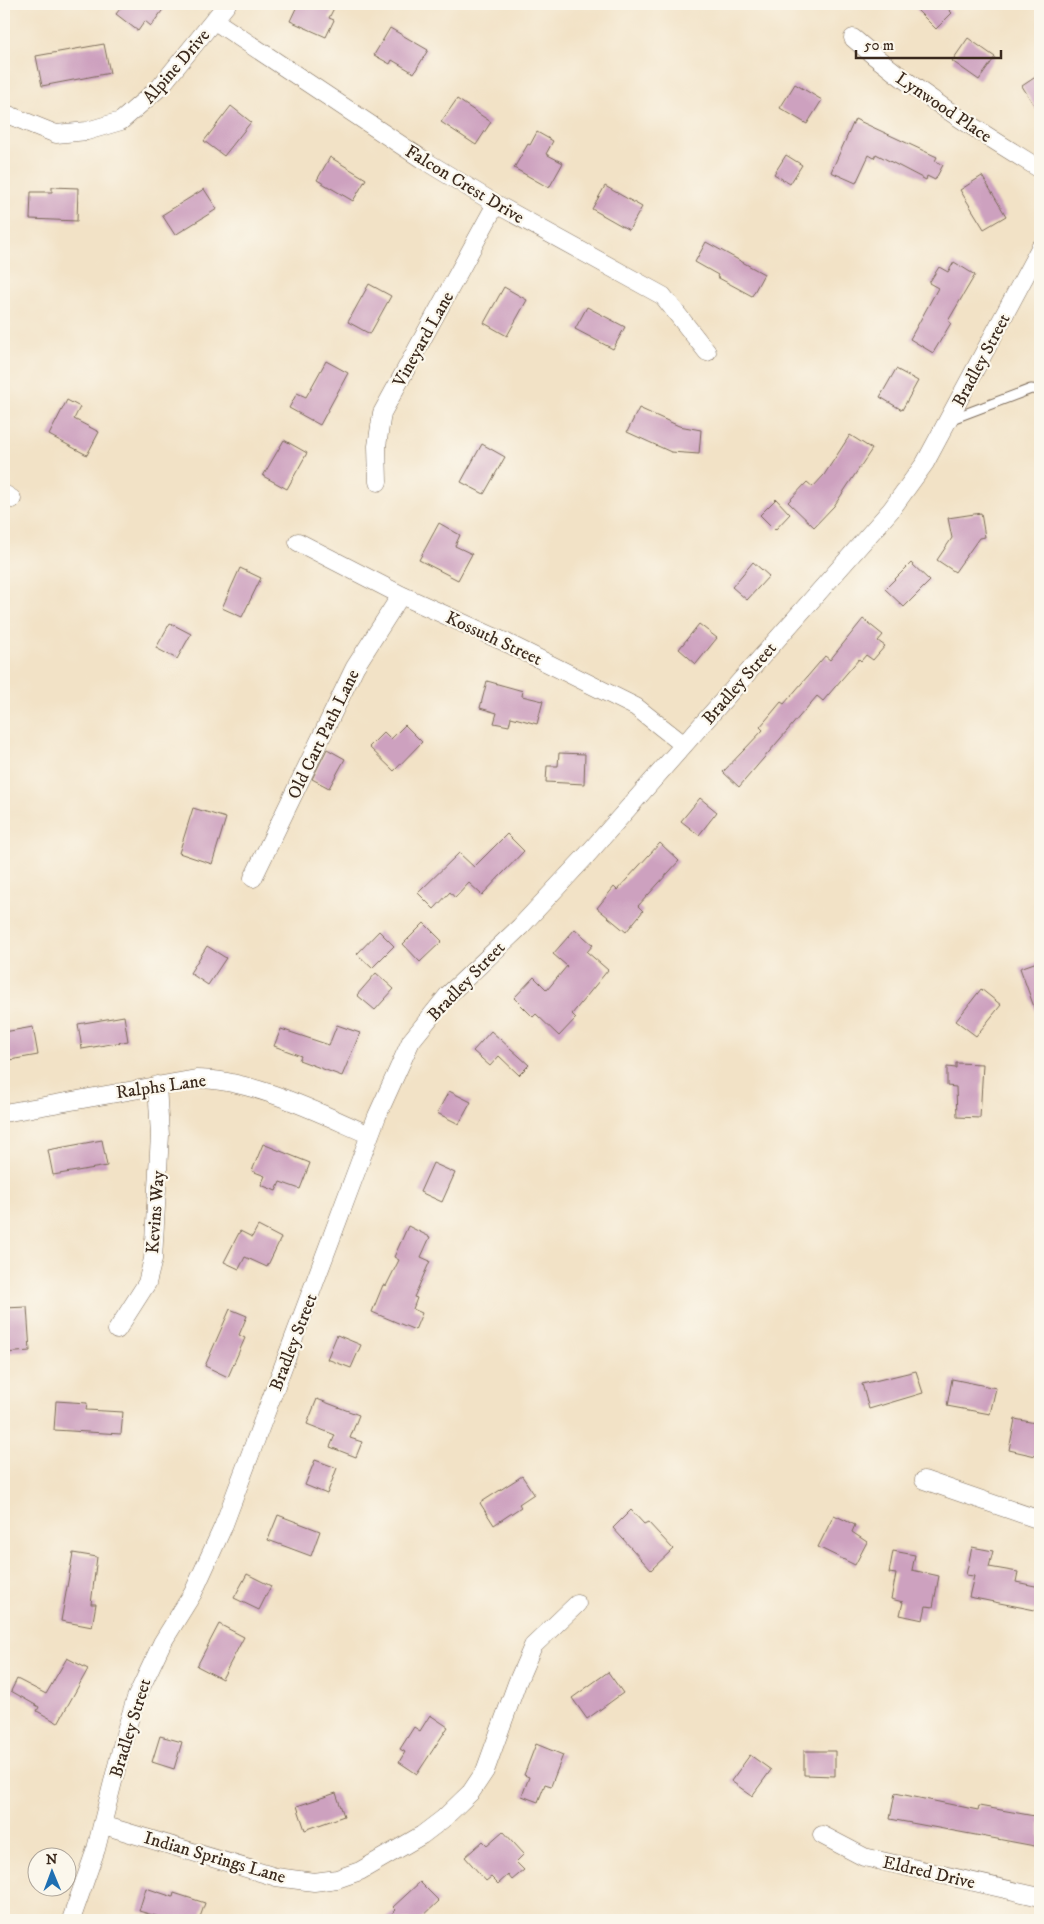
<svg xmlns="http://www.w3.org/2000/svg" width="1044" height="1924" viewBox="0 0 1044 1924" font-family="'IM FELL DW Pica',serif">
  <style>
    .building { fill: #cda1bf }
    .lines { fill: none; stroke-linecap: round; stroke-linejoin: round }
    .lane-casing { stroke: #7b6a59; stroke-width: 11 }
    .street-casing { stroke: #7b6a59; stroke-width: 19 }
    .lane { stroke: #fff; stroke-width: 9 }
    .street { stroke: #fff; stroke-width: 18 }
    .labels { text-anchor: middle; stroke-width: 4.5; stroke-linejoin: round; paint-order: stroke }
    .street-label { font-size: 18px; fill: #3b2a1e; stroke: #fbf7ec }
  </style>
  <rect width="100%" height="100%" fill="#fbf7ec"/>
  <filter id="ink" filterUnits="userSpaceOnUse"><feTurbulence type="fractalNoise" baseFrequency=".02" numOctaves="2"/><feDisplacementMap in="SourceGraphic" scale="10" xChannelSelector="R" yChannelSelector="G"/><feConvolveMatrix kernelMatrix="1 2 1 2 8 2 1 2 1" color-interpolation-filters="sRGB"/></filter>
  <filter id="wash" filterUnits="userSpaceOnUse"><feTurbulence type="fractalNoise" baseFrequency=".0096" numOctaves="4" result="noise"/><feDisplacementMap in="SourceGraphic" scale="20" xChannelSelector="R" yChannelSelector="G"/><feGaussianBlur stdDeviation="1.12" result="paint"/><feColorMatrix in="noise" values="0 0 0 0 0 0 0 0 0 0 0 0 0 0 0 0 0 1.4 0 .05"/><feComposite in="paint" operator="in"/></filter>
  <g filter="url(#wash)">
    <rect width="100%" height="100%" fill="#f2e2c6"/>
    <g id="blocks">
      <path class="building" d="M 121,4 L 167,4 L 151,26 L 145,21 L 138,31 L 116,14 L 123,5 Z
        M 298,4 L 336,4 L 329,18 L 334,20 L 326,37 L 290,21 Z
        M 911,4 L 943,4 L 952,13 L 936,29 Z
        M 390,28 L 428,50 L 414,73 L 392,60 L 390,64 L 374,55 Z
        M 968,38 L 995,57 L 979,80 L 952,61 Z
        M 104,44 L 110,73 L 42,86 L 36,56 Z
        M 1040,74 L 1040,115 L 1022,86 Z
        M 795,84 L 822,100 L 807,124 L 780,108 Z
        M 457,99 L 491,122 L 476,145 L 441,122 Z
        M 231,106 L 251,122 L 224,156 L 204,141 Z
        M 855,119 L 937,157 L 935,161 L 943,165 L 935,180 L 927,176 L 926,180 L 876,154 L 874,158 L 869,155 L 856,183 L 831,172 Z
        M 537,132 L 553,141 L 546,154 L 563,163 L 549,188 L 514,168 L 528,144 L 530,145 Z
        M 786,155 L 802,165 L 790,184 L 774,174 Z
        M 330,157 L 366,179 L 353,201 L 317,180 Z
        M 982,176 L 1006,216 L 984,229 L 960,190 Z
        M 605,186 L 642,207 L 629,230 L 592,209 Z
        M 52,187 L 78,188 L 77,221 L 30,219 L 31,192 L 52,192 Z
        M 204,189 L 217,209 L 175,235 L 162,215 Z
        M 706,242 L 764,274 L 752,296 L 717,277 L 718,275 L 695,262 Z
        M 954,262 L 975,275 L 948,321 L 951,323 L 933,353 L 910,339 L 938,288 L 929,283 L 939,267 L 948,272 Z
        M 369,284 L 391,296 L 370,334 L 348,322 Z
        M 504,287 L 527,300 L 507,336 L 484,323 Z
        M 587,307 L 625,327 L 613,349 L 575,329 Z
        M 326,361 L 348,373 L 320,425 L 289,408 L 297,393 L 306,397 Z
        M 896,369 L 918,381 L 902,410 L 880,397 Z
        M 67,400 L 80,407 L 74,419 L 99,432 L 87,455 L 49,435 Z
        M 639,408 L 679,426 L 701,430 L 699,454 L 671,452 L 627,432 Z
        M 850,435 L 872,449 L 834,506 L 814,527 L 788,502 L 807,482 L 813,487 L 824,475 Z
        M 284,440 L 307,453 L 287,489 L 263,476 Z
        M 482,444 L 505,457 L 484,494 L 461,482 Z
        M 776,499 L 790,514 L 775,530 L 760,515 Z
        M 981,513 L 985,537 L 979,538 L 955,572 L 937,560 L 952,538 L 948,518 Z
        M 439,523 L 460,535 L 455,546 L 472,554 L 458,580 L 419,560 Z
        M 753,562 L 769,576 L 747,600 L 732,587 Z
        M 911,563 L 930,581 L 904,607 L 885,589 Z
        M 240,568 L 261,578 L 242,617 L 222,608 Z
        M 863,619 L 883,635 L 878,641 L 885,646 L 873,660 L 866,655 L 861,661 L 859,659 L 823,701 L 817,696 L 739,787 L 723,772 L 763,730 L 760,727 L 781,702 L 784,704 L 825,656 L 830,660 Z
        M 170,623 L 191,634 L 177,659 L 156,648 Z
        M 699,624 L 717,638 L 696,664 L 679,649 Z
        M 487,681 L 523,691 L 522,696 L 543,701 L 537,724 L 511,717 L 509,726 L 494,723 L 497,713 L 480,708 Z
        M 405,725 L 422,742 L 394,771 L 369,747 L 384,732 L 391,739 Z
        M 327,749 L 345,759 L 329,788 L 312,779 Z
        M 559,753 L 585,754 L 584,784 L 546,782 L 547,766 L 558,766 Z
        M 700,798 L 717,812 L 699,835 L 681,821 Z
        M 193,808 L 226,818 L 212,864 L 179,853 Z
        M 507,834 L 524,851 L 482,895 L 469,883 L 455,898 L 450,892 L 434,909 L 418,893 L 459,853 L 474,867 Z
        M 660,843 L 679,861 L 638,906 L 643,911 L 626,932 L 597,908 L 614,887 L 617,890 Z
        M 424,923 L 442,941 L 420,962 L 403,944 Z
        M 575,929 L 593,945 L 587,952 L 608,970 L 572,1014 L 576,1018 L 559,1036 L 536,1014 L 533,1017 L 514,998 L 534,977 L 547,990 L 567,966 L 553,954 Z
        M 379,931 L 394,946 L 372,968 L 357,954 Z
        M 207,946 L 226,958 L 208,985 L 190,973 Z
        M 1040,961 L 1040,1017 L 1038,1018 L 1020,968 Z
        M 376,973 L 394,989 L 375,1010 L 357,995 Z
        M 981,989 L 1001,1005 L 976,1036 L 956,1021 Z
        M 124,1016 L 128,1041 L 82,1049 L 78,1024 Z
        M 337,1025 L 360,1033 L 342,1076 L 299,1060 L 301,1056 L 274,1046 L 281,1029 L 329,1045 Z
        M 33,1027 L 38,1055 L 4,1061 L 4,1032 Z
        M 491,1031 L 529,1065 L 519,1075 L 499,1056 L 490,1066 L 473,1051 Z
        M 956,1063 L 983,1064 L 980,1118 L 957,1117 L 956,1087 L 947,1086 L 947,1067 L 956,1068 Z
        M 449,1091 L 471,1102 L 459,1124 L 437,1113 Z
        M 102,1140 L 107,1166 L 53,1175 L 48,1150 Z
        M 263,1144 L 310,1163 L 300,1189 L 280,1182 L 276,1191 L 261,1185 L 265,1176 L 252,1171 Z
        M 433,1163 L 455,1173 L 442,1202 L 420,1192 Z
        M 258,1226 L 281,1238 L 267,1267 L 245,1257 L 239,1269 L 224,1262 L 240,1231 L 252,1237 Z
        M 408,1226 L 430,1237 L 421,1257 L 430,1261 L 414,1297 L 417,1298 L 413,1309 L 422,1313 L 415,1330 L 372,1312 L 383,1285 L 386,1286 L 399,1260 L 394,1257 Z
        M 27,1307 L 30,1351 L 4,1353 L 4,1308 Z
        M 230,1309 L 247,1316 L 239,1335 L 245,1338 L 228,1377 L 205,1366 Z
        M 337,1335 L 361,1345 L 351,1368 L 327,1359 Z
        M 916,1371 L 923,1393 L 869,1409 L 862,1384 Z
        M 952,1379 L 996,1388 L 990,1414 L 947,1406 Z
        M 317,1399 L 359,1415 L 350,1438 L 362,1442 L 356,1457 L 330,1447 L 335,1435 L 307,1424 Z
        M 56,1401 L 87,1403 L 86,1410 L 123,1412 L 121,1434 L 54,1430 Z
        M 1015,1419 L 1040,1424 L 1040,1457 L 1009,1450 Z
        M 315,1460 L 337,1468 L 327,1494 L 305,1485 Z
        M 522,1476 L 534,1494 L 519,1504 L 521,1507 L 494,1525 L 480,1503 Z
        M 631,1510 L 644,1524 L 648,1522 L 673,1549 L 651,1570 L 613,1528 Z
        M 278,1515 L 320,1531 L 311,1556 L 268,1540 Z
        M 834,1515 L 855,1525 L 852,1532 L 867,1542 L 855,1565 L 818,1547 Z
        M 972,1547 L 993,1551 L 989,1567 L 1018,1572 L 1016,1582 L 1040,1587 L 1040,1611 L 969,1597 L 974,1576 L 966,1575 Z
        M 893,1551 L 915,1555 L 912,1570 L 939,1576 L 933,1607 L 926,1606 L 923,1620 L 900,1615 L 903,1602 L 891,1599 L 896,1574 L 889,1573 Z
        M 73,1553 L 97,1557 L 91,1604 L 96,1604 L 92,1627 L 61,1621 Z
        M 247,1574 L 271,1586 L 259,1610 L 234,1598 Z
        M 219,1624 L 244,1637 L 222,1679 L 197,1666 Z
        M 67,1658 L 88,1669 L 58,1723 L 37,1711 L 39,1707 L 11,1691 L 17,1679 L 46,1694 Z
        M 608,1672 L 623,1693 L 587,1719 L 572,1698 Z
        M 430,1715 L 448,1727 L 417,1774 L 399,1762 L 405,1752 L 400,1749 L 414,1727 L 420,1731 Z
        M 160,1736 L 182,1742 L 174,1769 L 152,1762 Z
        M 536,1744 L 563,1755 L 551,1786 L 545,1784 L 538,1802 L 522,1796 L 529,1777 L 524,1775 Z
        M 804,1751 L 835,1751 L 835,1776 L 804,1775 Z
        M 750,1755 L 771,1770 L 752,1796 L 731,1781 Z
        M 336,1793 L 344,1816 L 305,1830 L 297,1806 Z
        M 895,1793 L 978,1810 L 979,1806 L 1040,1817 L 1040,1847 L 890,1819 Z
        M 503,1831 L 524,1854 L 516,1862 L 524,1870 L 512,1880 L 508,1875 L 498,1884 L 491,1877 L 486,1881 L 465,1857 L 483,1841 L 487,1845 Z
        M 420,1882 L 439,1901 L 419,1920 L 385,1920 L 396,1910 L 393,1907 Z
        M 146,1888 L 173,1897 L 174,1893 L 205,1903 L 199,1920 L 169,1920 L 139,1911 Z"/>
    </g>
  </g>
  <g filter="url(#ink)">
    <use href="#blocks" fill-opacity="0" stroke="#7b6a59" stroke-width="1"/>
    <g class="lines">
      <g class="lane-casing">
        <path id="lane" d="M 949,420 L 1031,389 L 1040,390"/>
      </g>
      <g class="street-casing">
        <path id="street" d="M 215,21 L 422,159 L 496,204 L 663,296 L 707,352
          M 853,38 C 911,89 975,129 1040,169
          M 4,113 L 56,134 L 87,131 L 121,121 L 160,87 L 227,4
          M 378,482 L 377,446 L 382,413 L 496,204
          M 4,494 L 12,499
          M 298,542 L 401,595 L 507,643 L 636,707 L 684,745
          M 253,878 L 355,667 L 401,595
          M 4,1113 L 196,1079 C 252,1079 319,1113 370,1135
          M 117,1330 L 147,1283 L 153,1259 L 160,1135 L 157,1085
          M 924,1480 L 1040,1520
          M 103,1825 L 276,1877 L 314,1882 L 337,1879 L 360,1871 L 422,1835 L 443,1819 L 471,1792 L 485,1771 L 517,1683 L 533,1646 L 577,1604
          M 822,1835 L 864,1857 L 1040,1897
          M 71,1920 L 96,1849 L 126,1730 L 136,1698 L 162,1643 L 193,1593 L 223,1527 L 377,1116 L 411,1041 L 448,995 L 520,927 L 586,856 L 891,510 L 925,463 L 1040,248"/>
      </g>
      <use href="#lane" class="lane"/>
      <use href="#street" class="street"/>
    </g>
  </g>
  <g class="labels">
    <g class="street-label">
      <text transform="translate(176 66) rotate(-49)" y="6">Alpine Drive</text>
      <text transform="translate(944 107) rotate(34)" y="6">Lynwood Place</text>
      <text transform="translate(465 184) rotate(31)" y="6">Falcon Crest Drive</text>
      <text transform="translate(423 339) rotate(-61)" y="6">Vineyard Lane</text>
      <text transform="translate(981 360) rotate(-62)" y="6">Bradley Street</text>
      <text transform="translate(494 638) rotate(25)" y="6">Kossuth Street</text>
      <text transform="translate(739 683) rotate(-49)" y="6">Bradley Street</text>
      <text transform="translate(323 734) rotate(-64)" y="6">Old Cart Path Lane</text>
      <text transform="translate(466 981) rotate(-46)" y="6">Bradley Street</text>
      <text transform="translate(161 1086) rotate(-8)" y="6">Ralphs Lane</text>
      <text transform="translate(155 1212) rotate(-86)" y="6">Kevins Way</text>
      <text transform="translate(293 1342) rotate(-69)" y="6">Bradley Street</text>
      <text transform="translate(130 1728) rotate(-73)" y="6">Bradley Street</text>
      <text transform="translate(215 1857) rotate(16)" y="6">Indian Springs Lane</text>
      <text transform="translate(929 1872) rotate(13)" y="6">Eldred Drive</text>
    </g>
  </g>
  <rect width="1044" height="1924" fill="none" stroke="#fbf7ec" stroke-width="20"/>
  <g transform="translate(52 1872) rotate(359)"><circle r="24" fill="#fbf7ec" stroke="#aea59a"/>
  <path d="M0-4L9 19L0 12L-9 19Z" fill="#1f6fb2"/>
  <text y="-8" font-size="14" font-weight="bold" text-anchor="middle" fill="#3b2a1e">N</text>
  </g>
  <path d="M856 50v8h145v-8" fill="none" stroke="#3b2a1e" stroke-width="2.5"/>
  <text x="864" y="50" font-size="15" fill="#3b2a1e" stroke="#fbf7ec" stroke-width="4" paint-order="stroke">50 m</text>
</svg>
